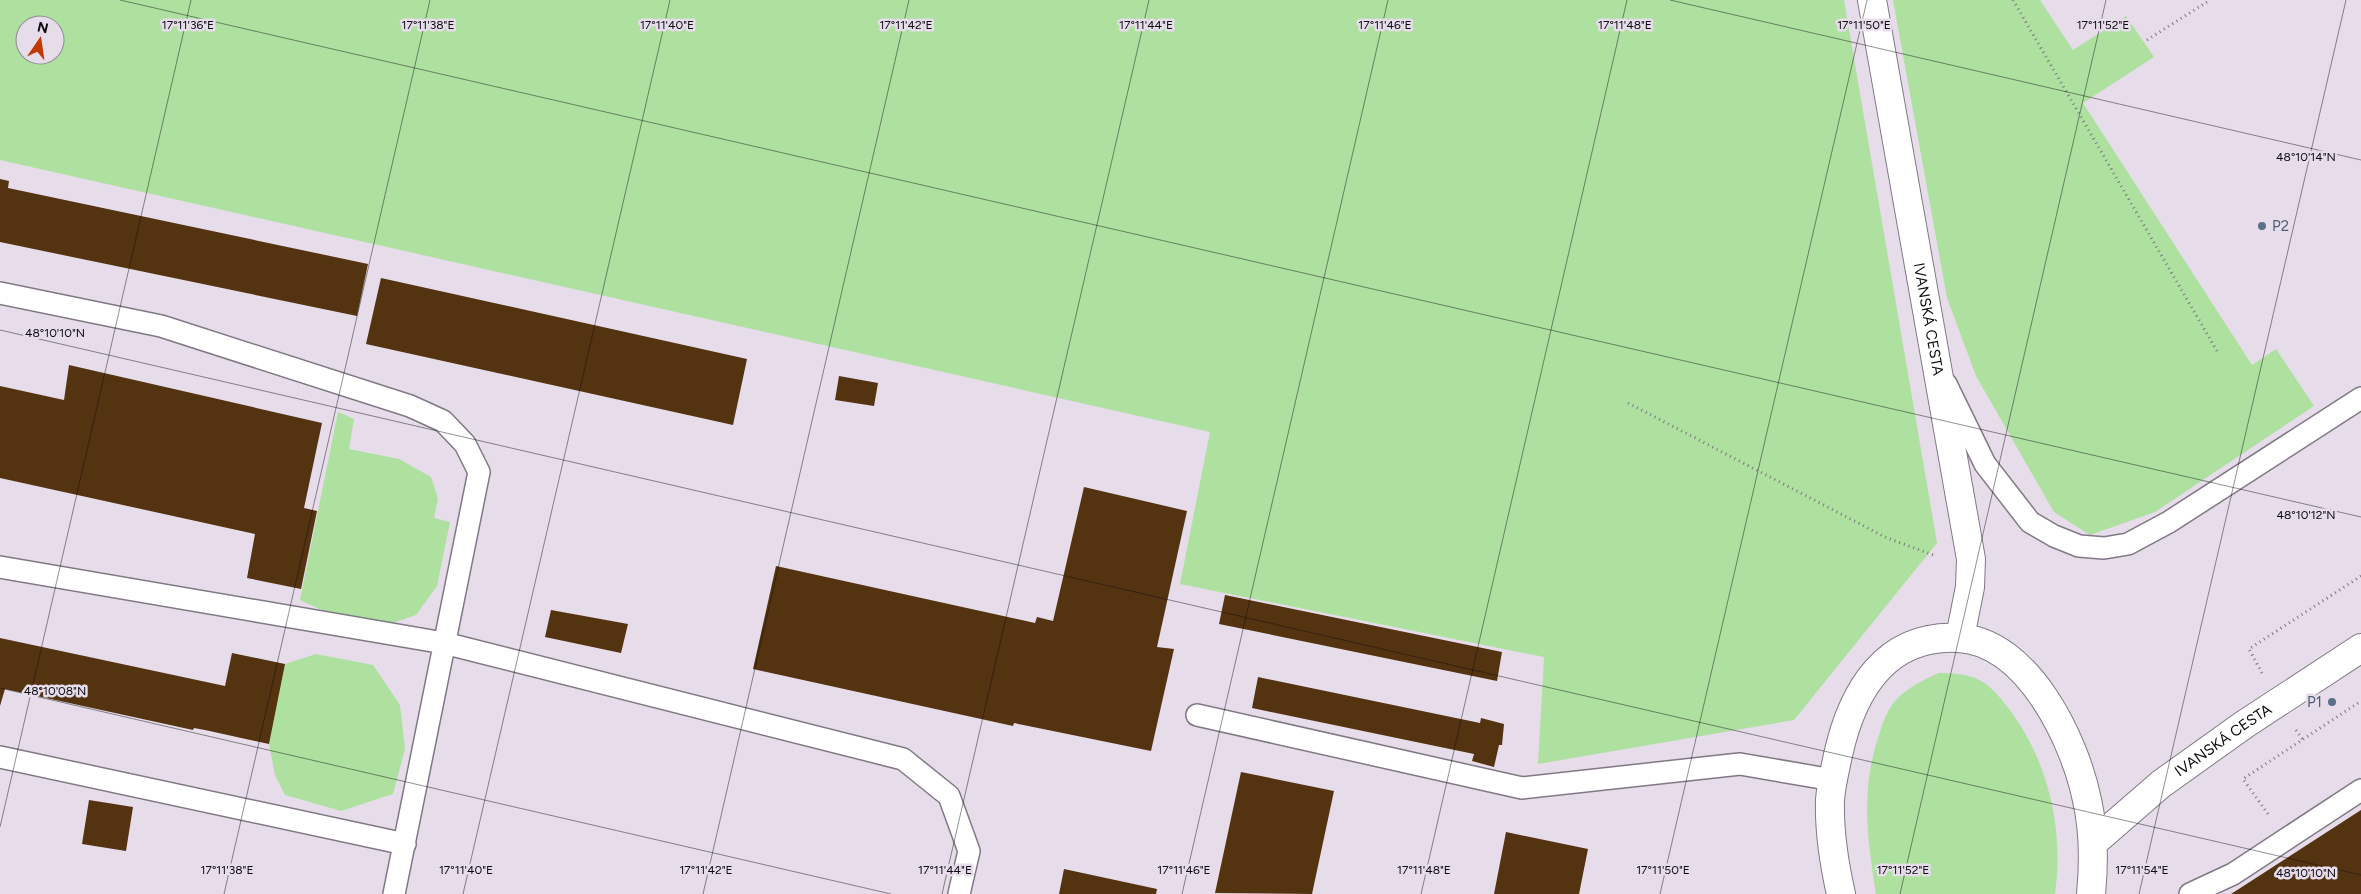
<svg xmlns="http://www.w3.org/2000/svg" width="2361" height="894" viewBox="0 0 2361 894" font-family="Figtree,sans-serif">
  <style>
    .green { fill: #aee1a0; fill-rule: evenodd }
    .building { fill: #543311 }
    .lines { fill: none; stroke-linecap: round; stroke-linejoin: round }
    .service-casing { stroke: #817885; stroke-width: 24 }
    .tertiary-casing { stroke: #817885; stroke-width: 30 }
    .path { stroke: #7c767f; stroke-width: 3; stroke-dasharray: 1 4; stroke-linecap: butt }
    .service { stroke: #fff; stroke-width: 21 }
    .tertiary { stroke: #fff; stroke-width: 28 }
    .ticks { fill: none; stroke: #0e0b0f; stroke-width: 1; stroke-opacity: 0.45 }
    .service-dot { fill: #5c6f8a; stroke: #e6dcea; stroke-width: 2 }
    .labels { text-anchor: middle; stroke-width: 5; stroke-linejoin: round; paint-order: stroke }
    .service-label { font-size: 15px; fill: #4e5e75; stroke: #e6dcea; text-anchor: start }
    .street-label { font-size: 15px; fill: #0e0b0f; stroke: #e6dcea }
    .ticks-label { font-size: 12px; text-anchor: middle; fill: #0e0b0f; stroke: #e6dcea; stroke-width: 5; stroke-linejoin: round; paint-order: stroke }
  </style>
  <rect width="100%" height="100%" fill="#e6dcea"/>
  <path class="green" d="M 0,0 L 1844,0 L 1937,543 L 1794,720 L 1538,764 L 1544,657 L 1180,584 L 1210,432 L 0,160 ZM 25,25 L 55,25 L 55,55 L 25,55 Z
    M 1893,0 L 2040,0 L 2073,50 L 2126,16 L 2154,57 L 2083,103 L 2252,365 L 2276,349 L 2314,406 L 2155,512 L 2090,535 L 2054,512 L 1976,376 L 1947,298 Z
    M 338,412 L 354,419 L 349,449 L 399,459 L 431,477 L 438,499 L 434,518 L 450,522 L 437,586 L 416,615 L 384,626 L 324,611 L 300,600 Z
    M 316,654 L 373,665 L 400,705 L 405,749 L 393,794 L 341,811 L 285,795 L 275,775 L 269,744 L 285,664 Z
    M 1939,673 C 1954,673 1970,674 1983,682 C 1995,690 2004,702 2012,713 C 2049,764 2064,831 2055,894 L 1876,894 C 1867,836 1860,789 1880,732 C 1883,721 1889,707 1897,699 C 1910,686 1923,680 1939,673 Z"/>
  <path class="building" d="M 0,179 L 9,181 L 8,188 L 368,264 L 357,316 L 0,242 Z
    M 381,278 L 747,359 L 733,425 L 366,344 Z
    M 69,365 L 322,423 L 304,508 L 317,511 L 301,589 L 247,578 L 255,534 L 0,478 L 0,386 L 64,400 Z
    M 839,376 L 878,383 L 874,406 L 835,400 Z
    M 1084,487 L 1187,511 L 1157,647 L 1174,649 L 1151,751 L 1014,723 L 1013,726 L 753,669 L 776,566 L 1035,623 L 1037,617 L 1053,621 Z
    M 1225,595 L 1502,652 L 1497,681 L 1219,624 Z
    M 551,610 L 628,624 L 621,653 L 545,637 Z
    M 0,638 L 225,686 L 232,653 L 285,664 L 269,744 L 205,730 L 194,728 L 193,730 L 5,689 L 0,706 Z
    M 1258,677 L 1480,723 L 1481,718 L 1504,724 L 1502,745 L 1499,745 L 1494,767 L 1472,761 L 1474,754 L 1252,708 Z
    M 1241,772 L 1334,791 L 1312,894 L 1215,893 Z
    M 89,800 L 133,807 L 126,851 L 82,844 Z
    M 2361,810 L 2361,894 L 2231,894 Z
    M 1506,832 L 1588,849 L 1579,894 L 1494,894 Z
    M 1064,869 L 1157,889 L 1156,894 L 1059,894 Z"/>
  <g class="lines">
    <g class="service-casing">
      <path id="service" d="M 0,293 L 161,326 L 410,406 L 443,421 L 465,444 L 479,472 L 394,894
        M 1946,384 L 1985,464 L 2030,522 L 2054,536 L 2079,546 L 2104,548 L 2128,544 L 2169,522 L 2361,398
        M 0,567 L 444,643 L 903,759 L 949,796 L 969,851 L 959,894
        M 1197,715 L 1522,788 L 1740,764 L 1833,780
        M 0,757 L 405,844
        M 2190,894 L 2233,874 L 2361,790"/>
    </g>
    <g class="tertiary-casing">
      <g id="tertiary">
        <path id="s1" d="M 1872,0 L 1971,559 L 1970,587 L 1960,637"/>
        <path id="s2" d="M 2093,843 L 2161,784 L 2245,724 L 2361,648"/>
        <path d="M 1841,894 C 1834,863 1829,832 1830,800 C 1831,785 1835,770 1838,755 C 1852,692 1885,634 1958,638 C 2028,641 2075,741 2087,800 C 2094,831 2094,863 2091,894"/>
      </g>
    </g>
    <path class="path" d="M 2013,0 L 2217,351
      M 2147,40 L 2210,0
      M 1628,403 L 1887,538 L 1936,556
      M 2262,673 L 2249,649 L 2361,576
      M 2296,730 L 2303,740
      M 2268,814 L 2243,779 L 2361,701"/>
    <use href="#service" class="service"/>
    <use href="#tertiary" class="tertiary"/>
  </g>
  <path class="ticks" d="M 120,0 L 2361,517M 1670,0 L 2361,160M 0,330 L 2361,875M 0,688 L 891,894M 0,827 L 191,0M 224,894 L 430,0M 463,894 L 670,0M 703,894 L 909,0M 942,894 L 1149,0M 1182,894 L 1388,0M 1421,894 L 1627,0M 1660,894 L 1867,0M 1900,894 L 2106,0M 2139,894 L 2346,0"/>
  <g class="service-dot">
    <circle cx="2262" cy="226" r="5"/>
    <circle cx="2332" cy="702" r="5"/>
  </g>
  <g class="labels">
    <g class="service-label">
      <text x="2272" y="231">P2</text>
      <text x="2322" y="707" text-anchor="end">P1</text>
    </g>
    <g class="street-label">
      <text dy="5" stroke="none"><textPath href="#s1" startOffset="324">IVANSKÁ CESTA</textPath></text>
      <text dy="5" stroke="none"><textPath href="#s2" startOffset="166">IVANSKÁ CESTA</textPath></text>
    </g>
  </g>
  <g class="ticks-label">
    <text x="188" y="29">17°11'36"E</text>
    <text x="428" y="29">17°11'38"E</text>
    <text x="667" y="29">17°11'40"E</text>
    <text x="906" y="29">17°11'42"E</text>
    <text x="1146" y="29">17°11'44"E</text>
    <text x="1385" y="29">17°11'46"E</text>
    <text x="1625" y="29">17°11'48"E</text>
    <text x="1864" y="29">17°11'50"E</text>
    <text x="2103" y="29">17°11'52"E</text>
    <text x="2306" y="161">48°10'14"N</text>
    <text x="55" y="337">48°10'10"N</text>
    <text x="2306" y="519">48°10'12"N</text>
    <text x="55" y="695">48°10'08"N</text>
    <text x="227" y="874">17°11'38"E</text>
    <text x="466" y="874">17°11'40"E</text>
    <text x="706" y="874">17°11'42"E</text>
    <text x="945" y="874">17°11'44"E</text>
    <text x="1184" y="874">17°11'46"E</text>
    <text x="1424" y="874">17°11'48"E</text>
    <text x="1663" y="874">17°11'50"E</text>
    <text x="1903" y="874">17°11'52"E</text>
    <text x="2142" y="874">17°11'54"E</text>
    <text x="2306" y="877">48°10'10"N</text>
  </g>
  <g transform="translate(40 40) rotate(13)"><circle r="24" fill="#e6dcea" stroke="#908892"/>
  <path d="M0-4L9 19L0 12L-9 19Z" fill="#c13901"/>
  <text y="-8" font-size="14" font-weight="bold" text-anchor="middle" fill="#0e0b0f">N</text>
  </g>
</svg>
